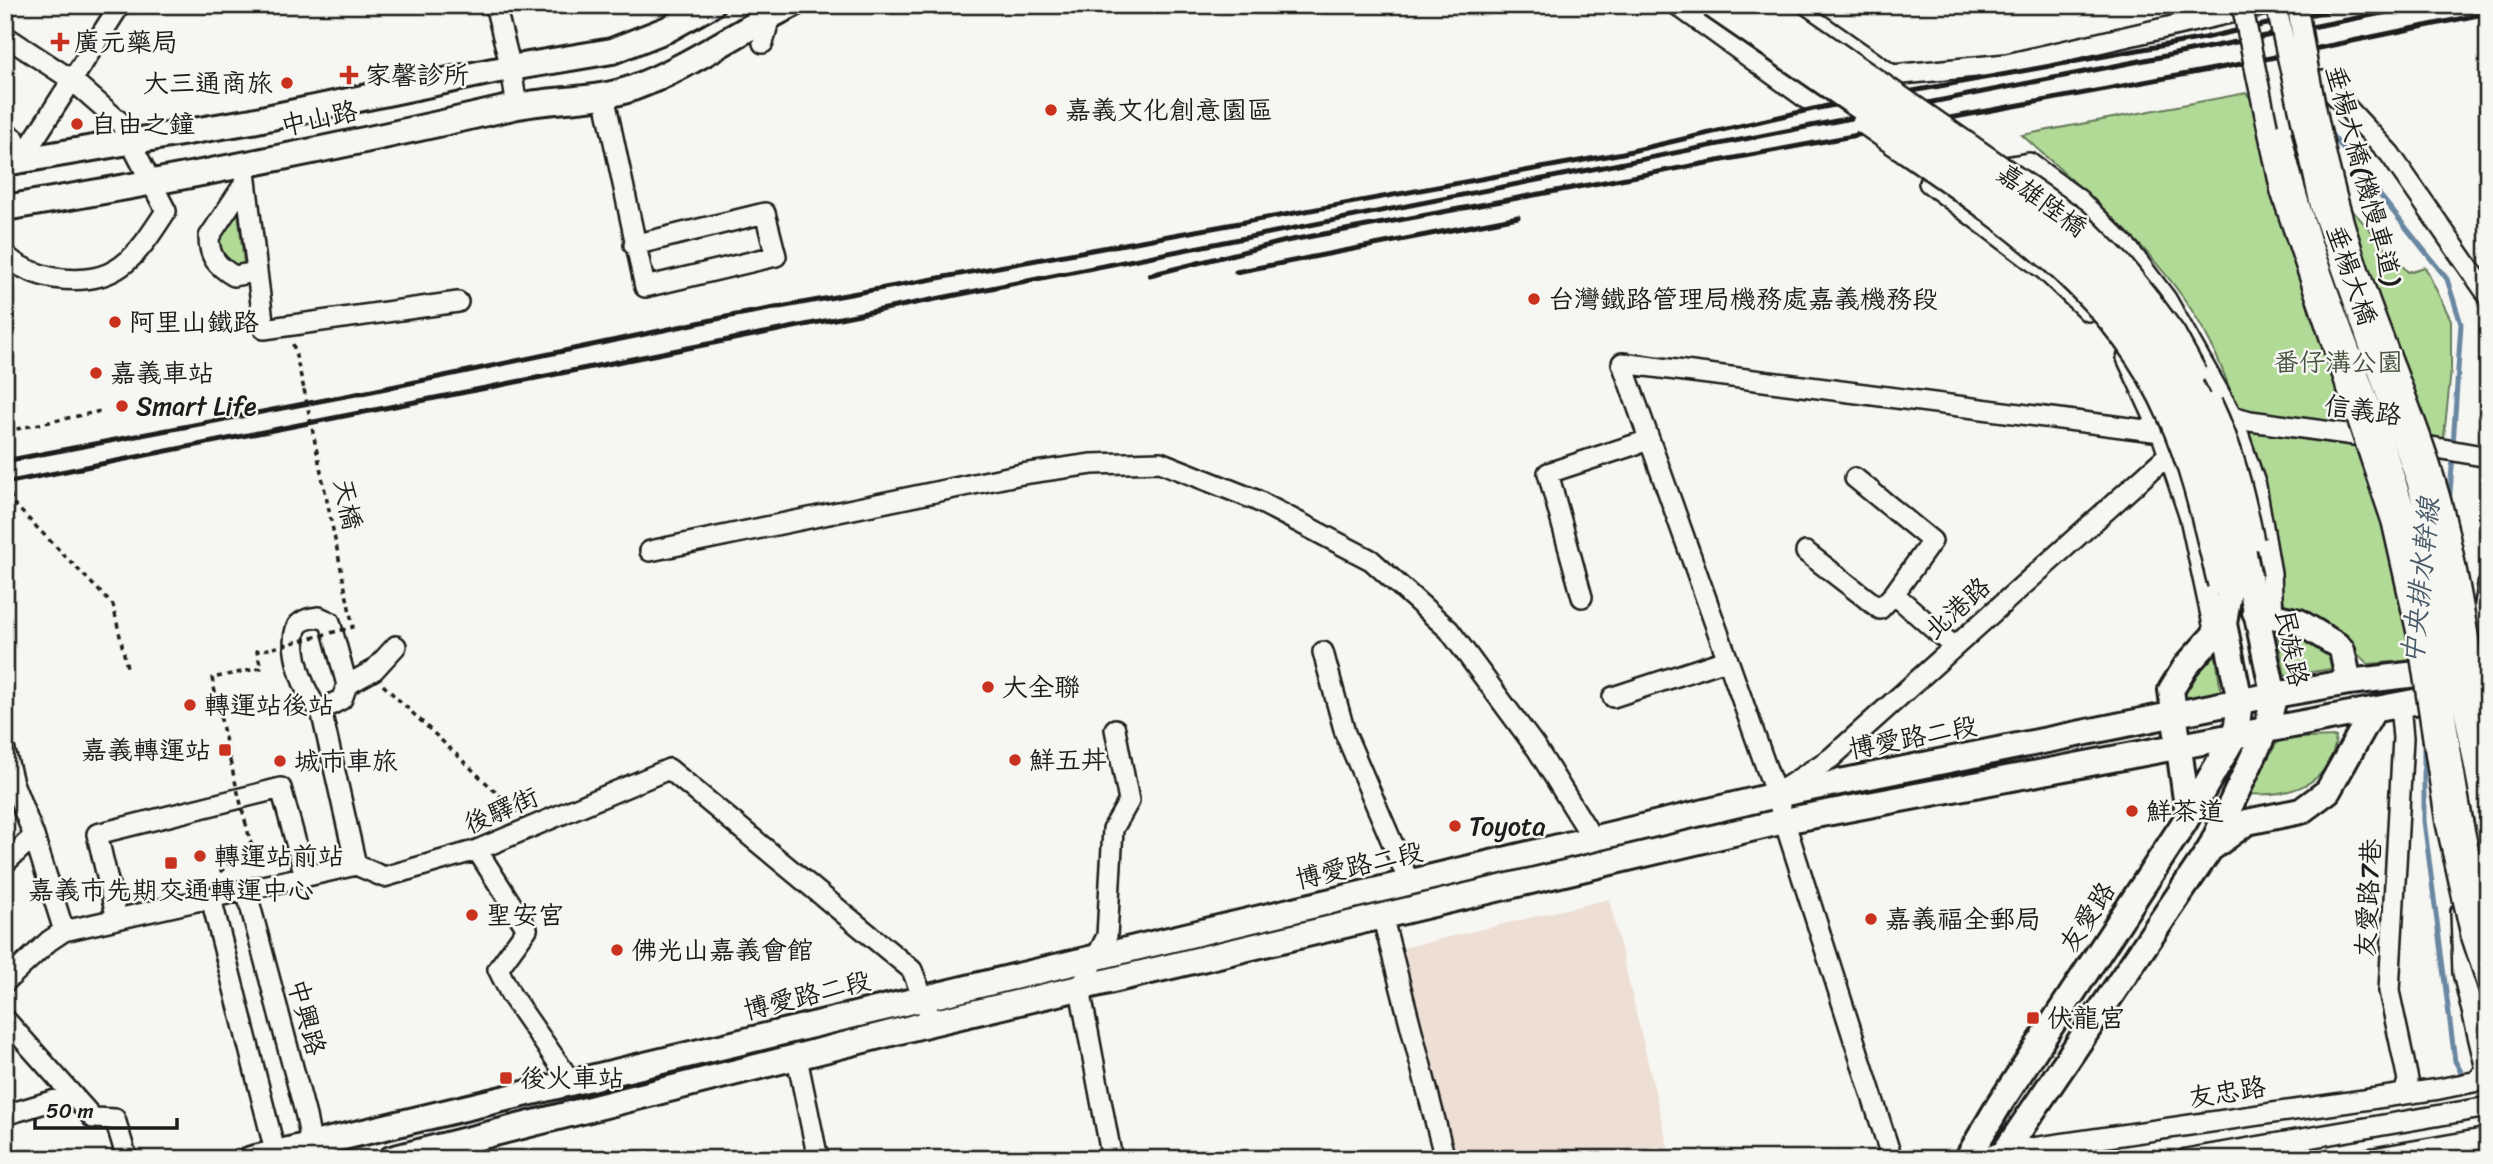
<svg xmlns="http://www.w3.org/2000/svg" width="2493" height="1164" viewBox="0 0 2493 1164" font-family="Sriracha,'LXGW WenKai TC',sans-serif">
  <style>
    .built { fill: #eedfd4 }
    .green { fill: #b1da97; stroke: #667b5a; stroke-width: 2 }
    .lines { fill: none; stroke-linecap: round; stroke-linejoin: round }
    .stream { stroke: #6987a1; stroke-width: 5 }
    .minor-casing { stroke: #1c1c1c; stroke-width: 24 }
    .major-casing { stroke: #1c1c1c; stroke-width: 30 }
    .path { stroke: #1c1c1c; stroke-width: 3.5; stroke-dasharray: 5 5; stroke-linecap: butt }
    .minor { stroke: #f6f6f2; stroke-width: 19 }
    .major { stroke: #f6f6f2; stroke-width: 24 }
    .rail { stroke: #1c1c1c; stroke-width: 5 }
    .minor-bridge-casing { stroke: #1c1c1c; stroke-width: 24; stroke-linecap: butt }
    .major-bridge-casing { stroke: #1c1c1c; stroke-width: 30; stroke-linecap: butt }
    .path-bridge { stroke: #1c1c1c; stroke-width: 3.5; stroke-dasharray: 5 5; stroke-linecap: butt }
    .minor-bridge { stroke: #f6f6f2; stroke-width: 19 }
    .major-bridge { stroke: #f6f6f2; stroke-width: 24 }
    .poi-dot { fill: #c8321e; stroke: #f6f6f2; stroke-width: 2.5 }
    .labels { text-anchor: middle; stroke-width: 5; stroke-linejoin: round; paint-order: stroke }
    .poi-label { font-size: 26px; fill: #1c1c1c; stroke: #f6f6f2; text-anchor: start }
    .street-label { font-size: 26px; fill: #1c1c1c; stroke: #f6f6f2 }
    .park-label { font-size: 26px; fill: #495541; stroke: #f6f6f2 }
    .water-label { font-size: 28px; font-style: italic; fill: #495a69; stroke: #f6f6f2 }
  </style>
  <rect width="100%" height="100%" fill="#f6f6f2"/>
  <filter id="ink" filterUnits="userSpaceOnUse"><feTurbulence type="fractalNoise" baseFrequency=".0143" numOctaves="2"/><feDisplacementMap in="SourceGraphic" scale="14" xChannelSelector="R" yChannelSelector="G"/><feConvolveMatrix kernelMatrix="1 2 1 2 8 2 1 2 1" color-interpolation-filters="sRGB"/></filter>
  <g filter="url(#ink)">
    <path class="built" d="M 1609,899 L 1671,1159 L 1454,1159 L 1403,948 Z"/>
    <path class="green" d="M 2246,93 L 2408,272 L 2425,267 L 2451,320 L 2451,370 L 2434,531 L 2414,660 L 2368,664 L 2322,621 L 2285,606 C 2266,518 2250,426 2211,344 C 2170,260 2090,197 2022,135 Z
      M 238,212 L 244,264 L 232,267 L 222,261 L 217,239 Z
      M 2295,631 L 2329,651 L 2337,668 L 2285,676 L 2277,633 Z
      M 2215,650 L 2221,693 L 2183,701 L 2188,675 Z
      M 2336,737 C 2332,785 2289,797 2247,794 L 2279,739 Z"/>
    <g class="lines">
      <path class="stream" d="M 2327,129 L 2447,279 L 2461,324 L 2453,445
        M 2449,505 L 2453,455
        M 2424,730 L 2424,821 L 2455,1061 L 2465,1079"/>
      <g class="minor-casing">
        <path id="minor" d="M 495,5 L 511,68 L 517,107
          M 1677,5 L 1807,99 L 1892,75 L 2007,64 L 2265,5
          M 1792,5 L 1892,75
          M 5,36 L 72,80 L 120,122 L 166,211 C 135,259 116,287 54,278 C 38,275 16,267 5,254
          M 763,43 L 770,16 L 764,5
          M 2322,81 L 2390,154 L 2488,295
          M 604,95 L 645,287 L 776,256 L 765,213 L 634,245
          M 10,136 L 15,139 L 21,160
          M 21,160 L 120,5
          M 244,164 L 264,329 L 458,302
          M 1993,169 L 2029,163 L 2079,200 L 2129,250 L 2166,299 L 2232,416 L 2256,486 L 2271,573 L 2273,618
          M 1956,177 L 1929,183 L 2046,271 L 2088,311
          M 246,181 L 209,237 C 209,257 217,266 234,276 L 256,272
          M 2127,358 L 2161,432
          M 2232,416 L 2250,421 L 2376,438
          M 2409,443 L 2488,457
          M 1855,478 L 1932,541 L 1894,594 L 1953,646
          M 650,551 L 1022,474 L 1092,464 L 1160,462 L 1256,500 L 1371,560 L 1449,630 L 1537,749 L 1593,839
          M 1806,552 L 1880,609 L 1894,594
          M 1582,597 L 1548,473 L 1649,440
          M 319,617 L 330,622 L 347,685 L 342,699 L 321,710 C 305,699 289,649 296,629 C 299,620 310,618 319,617 Z
          M 1323,652 L 1345,733 L 1410,884
          M 2486,661 L 2484,612 L 2488,585
          M 347,685 L 374,670 L 396,646
          M 1613,697 L 1726,660
          M 2456,703 L 2456,724 L 2466,763 L 2469,819
          M 2400,704 L 2403,738 L 2389,991 L 2408,1080 L 2405,1091
          M 321,710 L 356,865
          M 5,751 L 13,783 L 34,836 L 64,931
          M 1782,790 L 1831,758 L 2169,454
          M 477,850 L 527,929 L 498,969 L 511,995 L 572,1083
          M 5,863 L 34,836
          M 246,890 L 306,1116 L 314,1159
          M 211,898 L 277,1159
          M 2461,912 L 2463,973 L 2486,1069 L 2478,1080
          M 1382,915 L 1445,1159
          M 117,919 L 97,834 L 281,788 L 305,876
          M 5,982 L 49,941 L 64,931 L 356,865 L 384,877 L 477,850 L 669,769 L 912,970 L 928,1011
          M 5,1019 L 93,1118 L 115,1119 L 127,1159
          M 797,1058 L 818,1159
          M 5,1115 L 72,1095
          M 1112,1159 L 1080,989 L 1107,936 L 1113,829 L 1129,801 L 1115,729
          M 1892,1159 L 1776,795 L 1622,363 L 2161,432 L 2190,518 L 2215,634
          M 1975,1159 L 2004,1152 L 2439,1089 L 2488,1079
          M 2186,1159 L 2488,1107
          M 2368,1159 L 2488,1138"/>
      </g>
      <g class="major-casing">
        <path id="major" d="M 5,163 L 252,121 L 493,71 L 612,51 L 668,29 L 711,5
          M 5,208 C 175,180 345,146 513,107 C 553,98 594,102 633,88 C 690,67 738,31 792,5
          M 2255,612 L 2299,622 L 2337,645 L 2342,650 L 2349,682
          M 2188,814 L 2171,690 L 2186,666 L 2224,624
          M 2213,847 L 2247,822 L 2301,811 L 2328,791 L 2373,711
          M 251,1159 L 1776,795 L 2240,701 L 2349,682 L 2451,670 L 2488,661
          M 391,1159 L 931,1023 L 1784,821 L 2488,688
          M 1967,1159 L 1999,1105 L 2184,823 L 2236,733 L 2240,701 L 2224,624 L 2231,579
          M 2000,1159 L 2210,849 L 2267,727 L 2274,697 L 2249,578"/>
      </g>
      <path class="path" d="M 293,344 L 304,389
        M 5,421 L 7,431 L 101,411
        M 5,503 L 12,502
        M 383,685 L 517,812
        M 230,761 L 212,678 L 261,668 L 257,651 L 273,648
        M 220,872 L 251,844 L 246,824"/>
      <use href="#minor" class="minor"/>
      <use href="#major" class="major"/>
      <path class="rail" d="M 1236,272 L 1518,217
        M 1150,275 L 1286,241 L 2241,64 L 2488,13
        M 5,461 L 372,391 L 736,315 L 1623,153 L 1813,109 L 2204,38 L 2353,5
        M 5,483 L 2423,5"/>
      <g class="minor-bridge-casing">
        <path id="minor-bridge" d="M 1770,5 L 2076,218 L 2121,263 L 2149,298 L 2175,333 L 2197,373
          M 2242,5 L 2281,192 L 2392,522 L 2417,633 L 2446,823 L 2471,935 L 2488,986
          M 2276,5 L 2321,208 L 2417,482 L 2435,555 L 2488,839
          M 2297,5 C 2311,88 2327,173 2353,253 C 2381,342 2423,427 2445,517 C 2464,598 2475,681 2488,762
          M 1862,123 C 1978,205 2109,281 2168,417 C 2192,470 2204,528 2218,585
          M 2281,133 C 2312,278 2381,409 2416,553 C 2446,677 2451,806 2488,928
          M 2212,403 C 2233,447 2244,492 2254,541"/>
      </g>
      <g class="major-bridge-casing">
        <path id="major-bridge" d="M 1712,5 L 2055,241 C 2120,303 2178,382 2205,470 C 2215,506 2223,543 2231,579
          M 1745,5 L 2036,205 C 2110,264 2172,336 2209,424 C 2229,473 2238,526 2249,578"/>
      </g>
      <path class="path-bridge" d="M 5,465 L 12,502 L 113,605 L 127,667
        M 273,648 L 353,627 L 304,389
        M 230,761 L 246,824"/>
      <use href="#minor-bridge" class="minor-bridge"/>
      <use href="#major-bridge" class="major-bridge"/>
    </g>
  </g>
  <g class="poi-dot">
    <path d="M56.5 31.5h7v7h7v7h-7v7h-7v-7h-7v-7h7z"/>
    <path d="M345.5 64.5h7v7h7v7h-7v7h-7v-7h-7v-7h7z"/>
    <circle cx="287" cy="83" r="7"/>
    <circle cx="1051" cy="110" r="7"/>
    <circle cx="77" cy="124" r="7"/>
    <circle cx="1534" cy="299" r="7"/>
    <circle cx="115" cy="322" r="7"/>
    <circle cx="96" cy="373" r="7"/>
    <circle cx="122" cy="406" r="7"/>
    <circle cx="988" cy="687" r="7"/>
    <circle cx="190" cy="705" r="7"/>
    <rect x="218" y="743" width="14" height="14" rx="3.5"/>
    <circle cx="1015" cy="760" r="7"/>
    <circle cx="280" cy="761" r="7"/>
    <circle cx="2132" cy="811" r="7"/>
    <circle cx="1455" cy="826" r="7"/>
    <circle cx="200" cy="856" r="7"/>
    <rect x="164" y="856" width="14" height="14" rx="3.5"/>
    <circle cx="472" cy="915" r="7"/>
    <circle cx="1871" cy="919" r="7"/>
    <circle cx="617" cy="950" r="7"/>
    <rect x="2026" y="1011" width="14" height="14" rx="3.5"/>
    <rect x="499" y="1071" width="14" height="14" rx="3.5"/>
  </g>
  <g class="labels">
    <g class="poi-label">
      <text x="74" y="51">廣元藥局</text>
      <text x="365" y="84">家馨診所</text>
      <text x="273" y="92" text-anchor="end">大三通商旅</text>
      <text x="1065" y="119">嘉義文化創意園區</text>
      <text x="91" y="133">自由之鐘</text>
      <text x="1548" y="308">台灣鐵路管理局機務處嘉義機務段</text>
      <text x="129" y="331">阿里山鐵路</text>
      <text x="110" y="382">嘉義車站</text>
      <text x="136" y="415">Smart Life</text>
      <text x="1002" y="696">大全聯</text>
      <text x="204" y="714">轉運站後站</text>
      <text x="211" y="759" text-anchor="end">嘉義轉運站</text>
      <text x="1029" y="769">鮮五丼</text>
      <text x="294" y="770">城市車旅</text>
      <text x="2146" y="820">鮮茶道</text>
      <text x="1469" y="835">Toyota</text>
      <text x="214" y="865">轉運站前站</text>
      <text x="171" y="899" text-anchor="middle">嘉義市先期交通轉運中心</text>
      <text x="486" y="924">聖安宮</text>
      <text x="1885" y="928">嘉義福全郵局</text>
      <text x="631" y="959">佛光山嘉義會館</text>
      <text x="2047" y="1027">伏龍宮</text>
      <text x="520" y="1087">後火車站</text>
    </g>
    <g class="street-label">
      <text transform="translate(319 118) rotate(-12)" y="9">中山路</text>
      <text transform="translate(2364 175) rotate(75)" y="9">垂楊大橋(機慢車道)</text>
      <text transform="translate(2042 200) rotate(36)" y="9">嘉雄陸橋</text>
      <text transform="translate(2352 275) rotate(71)" y="9">垂楊大橋</text>
      <text transform="translate(2363 410) rotate(8)" y="9">信義路</text>
      <text transform="translate(348 504) rotate(78)" y="9">天橋</text>
      <text transform="translate(1957 608) rotate(-42)" y="9">北港路</text>
      <text transform="translate(2292 648) rotate(79)" y="9">民族路</text>
      <text transform="translate(1913 737) rotate(-11)" y="9">博愛路二段</text>
      <text transform="translate(501 810) rotate(-23)" y="9">後驛街</text>
      <text transform="translate(1359 865) rotate(-13)" y="9">博愛路二段</text>
      <text transform="translate(2368 898) rotate(-87)" y="9">友愛路7巷</text>
      <text transform="translate(2087 917) rotate(-57)" y="9">友愛路</text>
      <text transform="translate(807 995) rotate(-14)" y="9">博愛路二段</text>
      <text transform="translate(307 1017) rotate(75)" y="9">中興路</text>
      <text transform="translate(2227 1092) rotate(-9)" y="9">友忠路</text>
    </g>
    <g class="park-label">
      <text x="2338" y="371">番仔溝公園</text>
    </g>
    <g class="water-label">
      <text transform="translate(2420 581) rotate(-84)" y="10">中央排水幹線</text>
    </g>
  </g>
  <rect width="2493" height="1164" fill="none" stroke="#f6f6f2" stroke-width="28"/>
  <rect x="14" y="14" width="2465" height="1136" fill="none" stroke="#1c1c1c" stroke-width="2.5" filter="url(#ink)"/>
  <path d="M35 1118v10h142v-10" fill="none" stroke="#1c1c1c" stroke-width="3.5"/>
  <text x="46" y="1118" font-size="21" fill="#1c1c1c" stroke="#f6f6f2" stroke-width="5" paint-order="stroke">50 m</text>
</svg>
